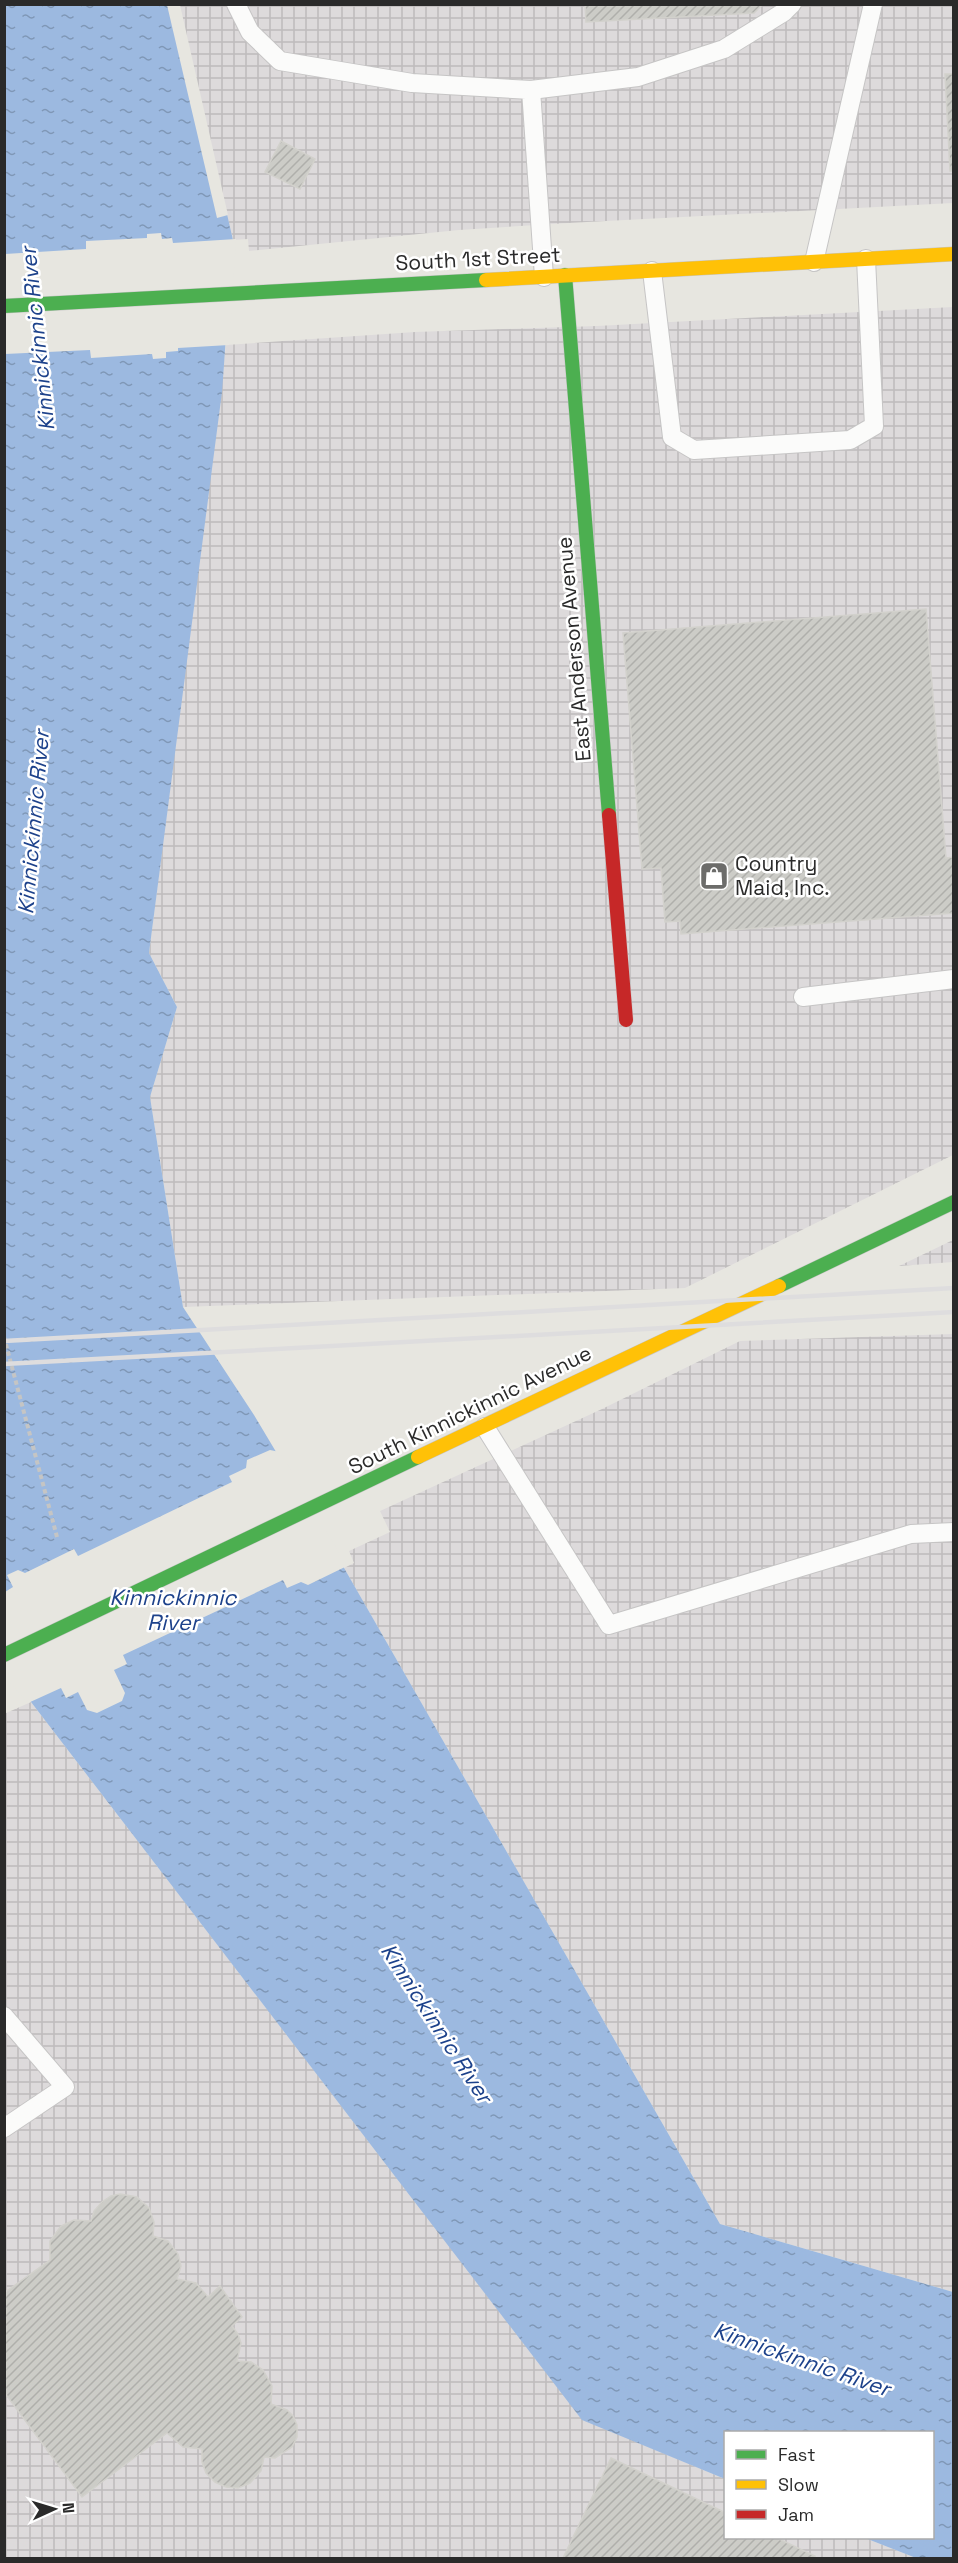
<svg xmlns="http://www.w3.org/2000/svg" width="958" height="2563" viewBox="0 0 958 2563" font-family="'Space Grotesk',sans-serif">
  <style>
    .industrial { fill: url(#industrial-grid) }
    .water { fill: url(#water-ripples) }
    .pier { fill: #e7e6e0 }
    .building { fill: url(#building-hatch); stroke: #d2d1cc; stroke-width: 1.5 }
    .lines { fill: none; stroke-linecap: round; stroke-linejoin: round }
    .lane-casing { stroke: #c6c5c5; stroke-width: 20 }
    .fast-casing { stroke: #c6c5c5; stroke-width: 15 }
    .slow-casing { stroke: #c6c5c5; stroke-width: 15 }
    .jam-casing { stroke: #c6c5c5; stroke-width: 15 }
    .path { stroke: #c5c5c4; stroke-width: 4; stroke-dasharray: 4.5 3; stroke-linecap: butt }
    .lane { stroke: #fbfbfa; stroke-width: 18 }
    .fast { stroke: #4caf50; stroke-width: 14 }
    .slow { stroke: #ffc107; stroke-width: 14 }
    .jam { stroke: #c62828; stroke-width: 14 }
    .rail { stroke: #deddde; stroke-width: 4.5 }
    .labels { text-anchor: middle; stroke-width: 5; stroke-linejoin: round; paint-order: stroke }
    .street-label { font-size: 21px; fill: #2a2a2a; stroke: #fff }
    .poi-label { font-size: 21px; fill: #2a2a2a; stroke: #fff; text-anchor: start }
    .water-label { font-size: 22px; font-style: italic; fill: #1d428b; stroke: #fff }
  </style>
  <defs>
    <pattern id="industrial-grid" width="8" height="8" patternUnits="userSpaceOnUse" patternTransform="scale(1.5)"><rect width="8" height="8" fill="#dddadb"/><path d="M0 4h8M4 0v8" fill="none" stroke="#bebbbc"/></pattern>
    <pattern id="water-ripples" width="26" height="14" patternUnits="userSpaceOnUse" patternTransform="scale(1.5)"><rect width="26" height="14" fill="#9cb9e0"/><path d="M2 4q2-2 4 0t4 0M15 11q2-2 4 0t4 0" fill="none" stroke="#7f97b6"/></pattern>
    <pattern id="building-hatch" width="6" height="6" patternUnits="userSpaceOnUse" patternTransform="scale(1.5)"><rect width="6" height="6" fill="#ccccc7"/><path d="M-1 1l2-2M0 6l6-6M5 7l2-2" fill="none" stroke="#afafab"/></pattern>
  </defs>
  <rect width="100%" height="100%" fill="#e7e6e0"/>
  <path class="industrial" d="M 179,5 L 953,5 L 953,203 L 568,223 L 459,230 L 249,251 L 248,239 L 233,240 Z
    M 953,307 L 953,1155 L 685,1288 L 183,1307 L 150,1097 L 177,1007 L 149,953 L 226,345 L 415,332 L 597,326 Z
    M 953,1240 L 953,1262 L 899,1266 Z
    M 953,1334 L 953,2292 L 720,2224 L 344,1568 L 354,1563 L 349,1551 L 390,1532 L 380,1511 L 602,1409 L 740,1341 Z
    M 31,1702 L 582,2419 L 725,2479 L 726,2538 L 865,2538 L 916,2558 L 5,2558 L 4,1714 Z"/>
  <path class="water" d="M 4,5 L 179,5 L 233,240 L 222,392 L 149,953 L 177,1007 L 150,1097 L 183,1307 L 254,1415 L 312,1512 L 720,2224 L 953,2292 L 953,2558 L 916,2558 L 865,2538 L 932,2538 L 932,2432 L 726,2432 L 725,2479 L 582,2420 L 31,1702 L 5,1671 Z"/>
  <path class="pier" d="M 167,5 L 180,5 L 228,215 L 217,218 Z
    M 161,233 L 162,239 L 172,238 L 173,243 L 236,239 L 229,345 L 178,348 L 178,351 L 166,352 L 166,358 L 153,359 L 152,354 L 91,358 L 90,350 L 5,354 L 5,254 L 86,249 L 86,241 L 147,238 L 147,234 Z
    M 270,1450 L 280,1452 L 347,1566 L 308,1585 L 301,1582 L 287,1588 L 283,1580 L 123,1655 L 127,1664 L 114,1670 L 125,1693 L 122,1701 L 97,1713 L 87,1710 L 78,1692 L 66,1698 L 61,1688 L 28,1703 L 4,1676 L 5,1592 L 13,1587 L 7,1575 L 18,1570 L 25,1573 L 74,1549 L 78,1556 L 232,1482 L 229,1476 L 246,1468 L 247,1460 Z"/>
  <path class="building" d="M 585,4 L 763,4 L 754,13 L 586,22 Z
    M 945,74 L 954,74 L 954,171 L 950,171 Z
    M 281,141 L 315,159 L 300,189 L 265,172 Z
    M 926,609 L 946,858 L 954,857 L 954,913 L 681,934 L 680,921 L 665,922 L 661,868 L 642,869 L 623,633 Z
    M 120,2194 L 137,2197 L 149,2208 L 154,2222 L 153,2236 L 168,2241 L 178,2254 L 181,2266 L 177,2279 L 196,2283 L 208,2297 L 220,2286 L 242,2317 L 232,2326 L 238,2334 L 241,2343 L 237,2361 L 251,2362 L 263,2370 L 272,2386 L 271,2404 L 287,2410 L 293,2416 L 297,2425 L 297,2437 L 292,2447 L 275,2458 L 264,2457 L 261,2471 L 250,2483 L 238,2488 L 226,2487 L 215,2482 L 206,2473 L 202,2462 L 202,2449 L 183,2447 L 167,2433 L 82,2497 L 4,2392 L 4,2293 L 50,2260 L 50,2241 L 61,2226 L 74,2220 L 91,2221 L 94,2211 L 102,2202 L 111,2196 Z
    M 611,2458 L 726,2513 L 726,2538 L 777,2538 L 815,2556 L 814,2558 L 563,2558 Z"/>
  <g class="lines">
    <g class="lane-casing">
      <path id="lane" d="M 236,4 L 250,32 L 280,61 L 412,83 L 531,90 L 638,77 L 724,49 L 784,12 L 792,4
        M 531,90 L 544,277
        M 814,262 L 873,4
        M 652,271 L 672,437 L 694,450 L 850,440 L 874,426 L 866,259
        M 803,997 L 954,979
        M 485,1427 L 609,1625 L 911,1534 L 954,1532
        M 4,2016 L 65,2087 L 4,2128"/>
    </g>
    <g class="fast-casing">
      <path id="fast" d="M 565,275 L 609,815
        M 4,306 L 486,280
        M 779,1286 L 954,1202
        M 4,1655 L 418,1457"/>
    </g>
    <g class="slow-casing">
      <path id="slow" d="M 486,280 L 954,254
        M 418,1457 L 779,1286"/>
    </g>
    <g class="jam-casing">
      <path id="jam" d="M 609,815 L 626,1020"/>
    </g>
    <path class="path" d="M 4,1337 L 57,1537"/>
    <use href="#lane" class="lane"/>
    <use href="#fast" class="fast"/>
    <use href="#slow" class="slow"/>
    <use href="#jam" class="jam"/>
    <path class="rail" d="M 4,1341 L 954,1288
      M 4,1364 L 954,1312"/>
  </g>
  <defs>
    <g id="shop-square" transform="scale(1.5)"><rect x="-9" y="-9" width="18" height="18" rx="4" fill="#6c6c6a" stroke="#fff"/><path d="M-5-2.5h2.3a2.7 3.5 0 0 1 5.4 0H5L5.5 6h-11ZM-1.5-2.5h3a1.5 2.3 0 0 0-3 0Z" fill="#fff"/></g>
  </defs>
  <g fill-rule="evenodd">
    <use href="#shop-square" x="714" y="876"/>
  </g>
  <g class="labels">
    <g class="street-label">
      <text transform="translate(478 259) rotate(-3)" y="7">South 1st Street</text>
      <text transform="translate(574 649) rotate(-95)" y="7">East Anderson Avenue</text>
      <text transform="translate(470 1410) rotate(-26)" y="7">South Kinnickinnic Avenue</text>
    </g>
    <g class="poi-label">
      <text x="735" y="871">Country<tspan x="735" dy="24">Maid, Inc.</tspan></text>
    </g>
    <g class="water-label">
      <text transform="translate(37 339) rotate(-96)" y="8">Kinnickinnic River</text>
      <text transform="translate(33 822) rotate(-85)" y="8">Kinnickinnic River</text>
      <text x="173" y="1605">Kinnickinnic<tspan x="173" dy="25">River</tspan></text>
      <text transform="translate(437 2023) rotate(57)" y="8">Kinnickinnic River</text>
      <text transform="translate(802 2359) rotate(19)" y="8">Kinnickinnic River</text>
    </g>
  </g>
  <rect width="958" height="2563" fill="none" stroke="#2a2a2a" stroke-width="12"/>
  <rect x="724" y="2431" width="210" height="108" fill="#ffffff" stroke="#aaaaaa" stroke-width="1.5"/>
  <rect x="736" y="2450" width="30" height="9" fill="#4caf50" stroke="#aaaaaa" stroke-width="1.5"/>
  <text x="778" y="2461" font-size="18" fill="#2a2a2a">Fast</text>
  <rect x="736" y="2480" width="30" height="9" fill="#ffc107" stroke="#aaaaaa" stroke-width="1.5"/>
  <text x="778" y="2491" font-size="18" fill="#2a2a2a">Slow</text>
  <rect x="736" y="2510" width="30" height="9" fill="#c62828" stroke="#aaaaaa" stroke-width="1.5"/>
  <text x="778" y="2521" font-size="18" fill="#2a2a2a">Jam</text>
  <g transform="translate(54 2509) rotate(86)" stroke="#ffffff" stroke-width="4.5" paint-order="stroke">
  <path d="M0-4.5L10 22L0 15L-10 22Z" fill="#2a2a2a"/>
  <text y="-9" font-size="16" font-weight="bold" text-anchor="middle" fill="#2a2a2a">N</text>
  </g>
</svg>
